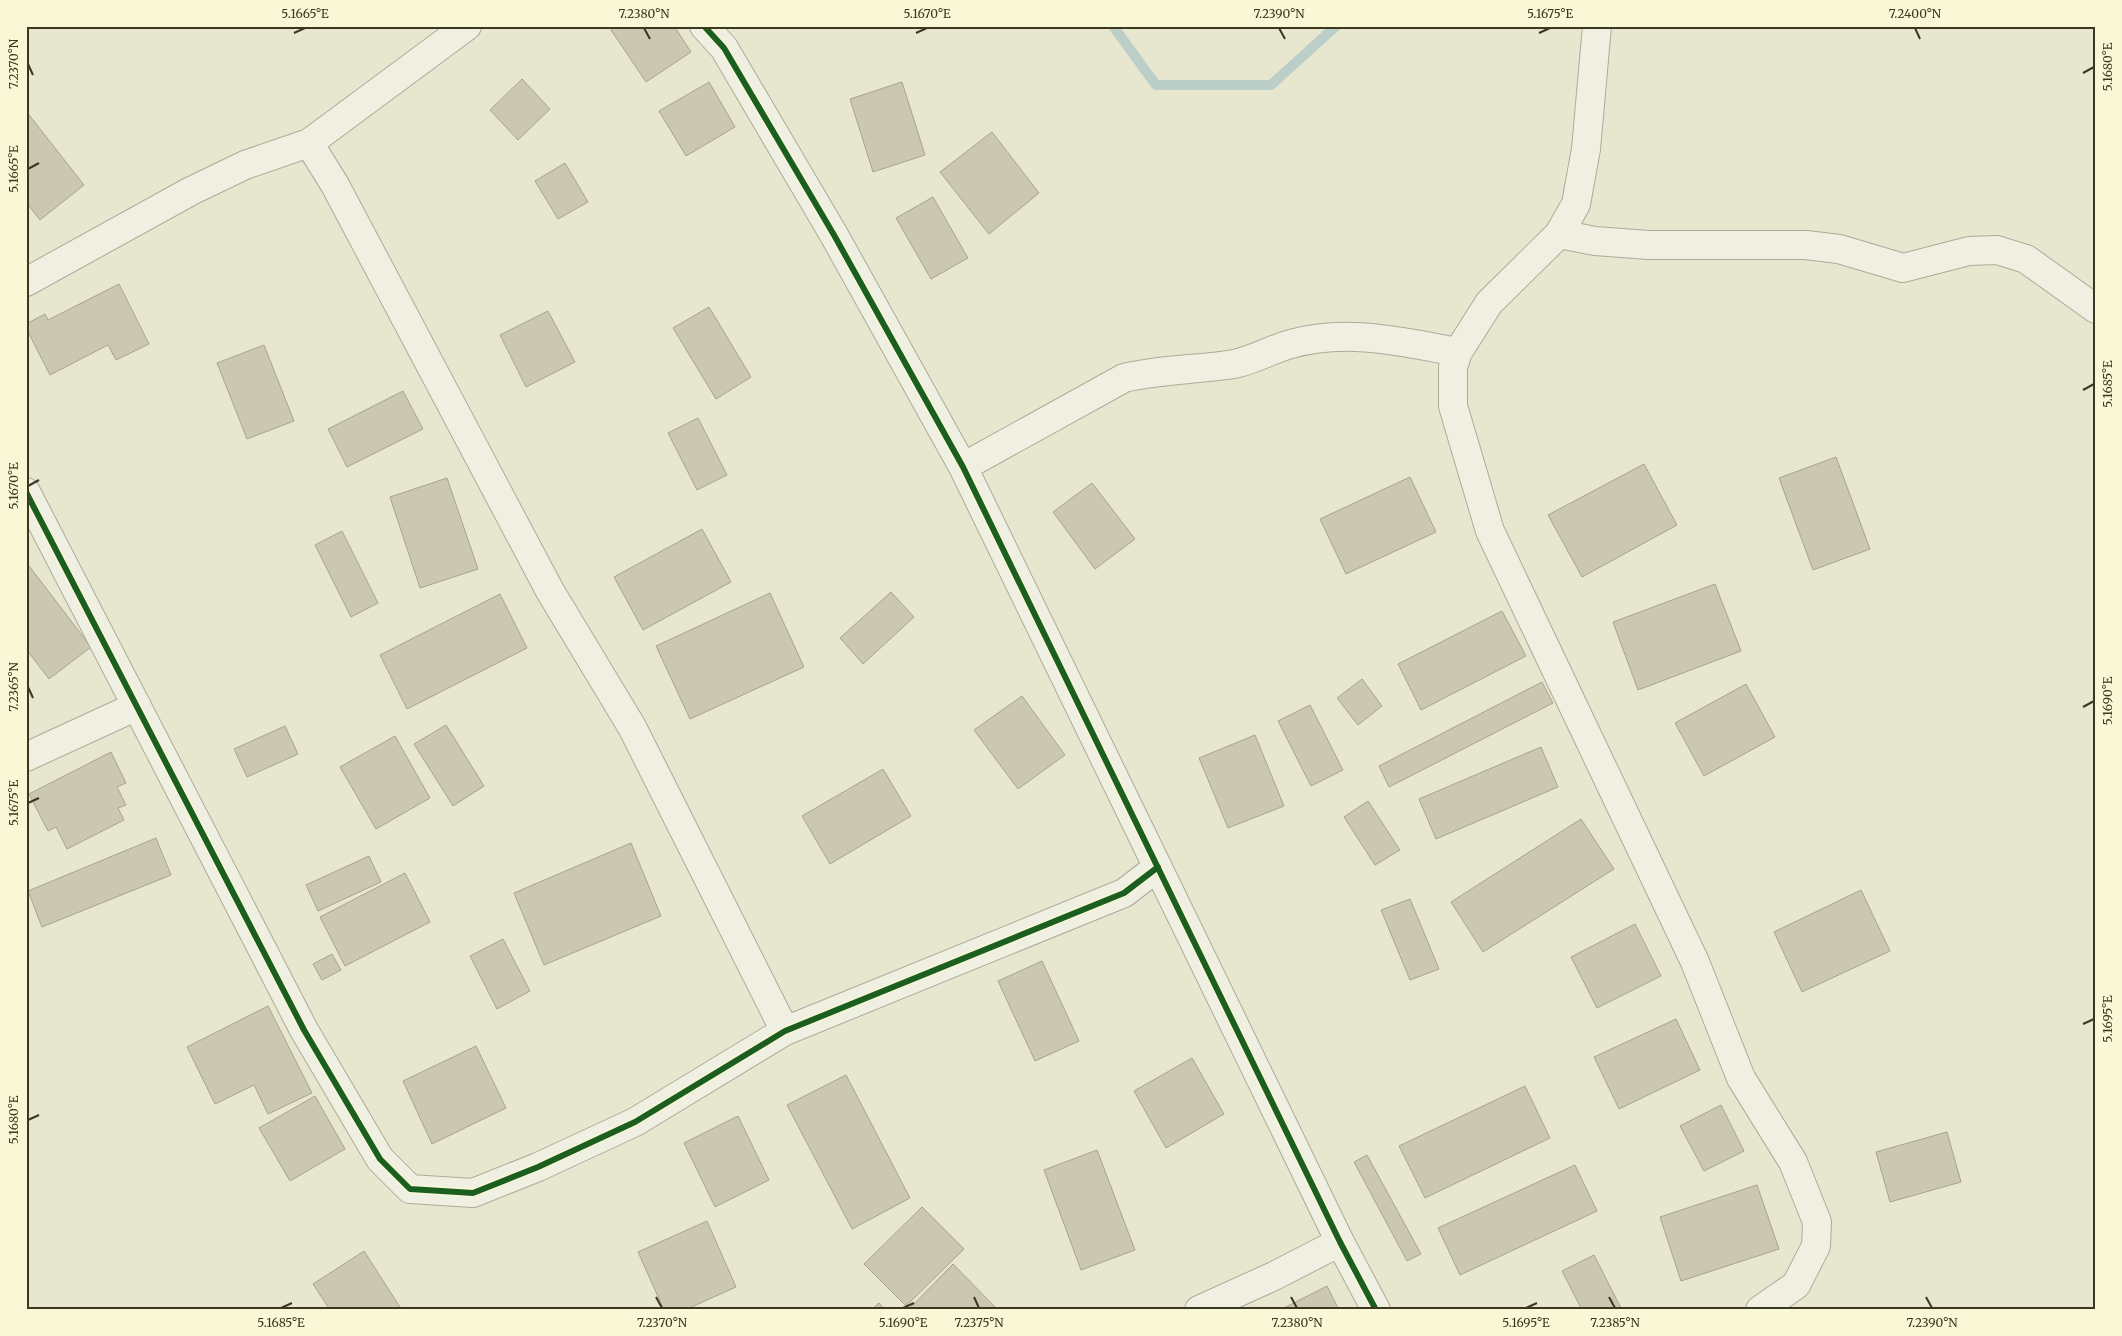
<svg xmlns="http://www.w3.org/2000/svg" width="2122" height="1336" viewBox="0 0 2122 1336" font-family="Merriweather,serif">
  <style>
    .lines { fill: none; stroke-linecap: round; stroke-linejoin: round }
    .stream { stroke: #bbcec8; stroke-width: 10 }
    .building { fill: #ccc7b0; stroke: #a8a38e }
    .minor-casing { stroke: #adab98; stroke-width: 30 }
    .minor { stroke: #efefe2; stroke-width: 28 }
    .cycleway-casing { stroke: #f8f8d6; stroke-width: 9 }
    .cycleway { stroke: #1b5e20; stroke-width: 6 }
    .ticks { fill: none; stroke: #3e371f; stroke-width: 2 }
    .neatline { fill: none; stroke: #3e371f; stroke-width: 2 }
    .ticks-label { font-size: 12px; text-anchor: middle; fill: #3e371f }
  </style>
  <rect width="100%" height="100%" fill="#e7e7d0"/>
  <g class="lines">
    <path class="stream" d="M 1113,26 L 1156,85 L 1271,85 L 1336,26"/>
  </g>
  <path class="building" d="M 617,26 L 674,26 L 691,52 L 646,82 L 611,30 Z
    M 522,79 L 550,109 L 518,140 L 490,110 Z
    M 709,82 L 735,127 L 686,156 L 659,111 Z
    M 902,82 L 925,155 L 873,172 L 850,99 Z
    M 26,111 L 84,185 L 40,220 L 26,202 Z
    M 992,132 L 1039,193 L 989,234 L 940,172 Z
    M 565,163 L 588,202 L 558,219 L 535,181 Z
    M 933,197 L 968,258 L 931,279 L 896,218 Z
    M 119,284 L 149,344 L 116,360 L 108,345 L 50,375 L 26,328 L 26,324 L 45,314 L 48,320 Z
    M 709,307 L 751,377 L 716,399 L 673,328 Z
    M 548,311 L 575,362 L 526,387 L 500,335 Z
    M 264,345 L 294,421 L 247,439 L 217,363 Z
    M 403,391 L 423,429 L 347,467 L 328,429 Z
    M 698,418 L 727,475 L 697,490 L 668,433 Z
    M 1836,457 L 1870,549 L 1813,570 L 1779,478 Z
    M 1644,464 L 1677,525 L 1582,577 L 1548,515 Z
    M 1410,477 L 1436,532 L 1346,574 L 1320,519 Z
    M 447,478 L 478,569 L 420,588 L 390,497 Z
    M 1092,483 L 1135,539 L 1095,569 L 1053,512 Z
    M 702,529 L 731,582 L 643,630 L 614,577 Z
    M 342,531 L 378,603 L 351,617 L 315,545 Z
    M 26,562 L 91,647 L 49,679 L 26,649 Z
    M 1715,584 L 1741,651 L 1638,690 L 1613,622 Z
    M 891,592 L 914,617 L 863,664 L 840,638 Z
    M 770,593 L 804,667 L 690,719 L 656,646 Z
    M 500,594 L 527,648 L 407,709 L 380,655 Z
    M 1502,611 L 1526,656 L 1421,710 L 1398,664 Z
    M 1362,679 L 1382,706 L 1358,725 L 1337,698 Z
    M 1542,682 L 1553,703 L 1389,787 L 1379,766 Z
    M 1746,684 L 1775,737 L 1704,776 L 1675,723 Z
    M 1022,696 L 1065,755 L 1018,789 L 974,730 Z
    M 1310,705 L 1343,770 L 1311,786 L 1278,721 Z
    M 446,725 L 484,786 L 453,806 L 414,744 Z
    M 285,726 L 298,754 L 247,777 L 234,749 Z
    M 1255,735 L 1284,806 L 1228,828 L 1199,758 Z
    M 395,736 L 430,798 L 376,829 L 340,767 Z
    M 1541,747 L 1558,787 L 1436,839 L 1419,799 Z
    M 111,752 L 126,783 L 117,787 L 126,805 L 118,808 L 124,820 L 67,849 L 56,827 L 48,831 L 29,794 Z
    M 883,769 L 911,816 L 830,864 L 802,816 Z
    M 1368,801 L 1400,850 L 1375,865 L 1344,817 Z
    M 1581,819 L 1614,869 L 1483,952 L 1451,902 Z
    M 156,838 L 171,875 L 42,927 L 28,891 Z
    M 631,843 L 661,916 L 544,965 L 514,893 Z
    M 369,856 L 381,882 L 318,911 L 306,885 Z
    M 405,873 L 430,922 L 345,966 L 320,917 Z
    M 1861,890 L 1890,951 L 1802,992 L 1774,932 Z
    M 1410,899 L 1439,969 L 1410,980 L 1381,910 Z
    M 1635,924 L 1661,976 L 1597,1008 L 1571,957 Z
    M 503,939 L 530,991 L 497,1009 L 470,956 Z
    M 332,954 L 341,970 L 322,980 L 313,964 Z
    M 1042,961 L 1079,1041 L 1035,1061 L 998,981 Z
    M 268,1006 L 312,1093 L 268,1114 L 254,1085 L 215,1104 L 187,1047 Z
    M 1676,1019 L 1700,1070 L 1619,1109 L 1594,1057 Z
    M 476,1046 L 506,1108 L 432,1144 L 403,1081 Z
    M 1192,1058 L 1224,1114 L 1166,1148 L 1134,1091 Z
    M 846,1075 L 910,1198 L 852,1229 L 787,1105 Z
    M 1525,1086 L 1550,1138 L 1425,1198 L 1399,1146 Z
    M 315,1096 L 345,1149 L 290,1181 L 259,1128 Z
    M 1721,1105 L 1744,1151 L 1704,1171 L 1680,1126 Z
    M 738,1116 L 769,1180 L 715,1207 L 684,1143 Z
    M 1947,1132 L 1961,1182 L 1890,1202 L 1876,1152 Z
    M 1097,1150 L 1135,1250 L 1081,1270 L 1044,1170 Z
    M 1367,1155 L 1421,1254 L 1407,1261 L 1354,1162 Z
    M 1575,1165 L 1597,1211 L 1460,1275 L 1438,1228 Z
    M 1757,1185 L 1779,1249 L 1681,1281 L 1660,1217 Z
    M 922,1207 L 964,1249 L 906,1306 L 864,1264 Z
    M 707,1221 L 736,1287 L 685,1310 L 664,1310 L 638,1252 Z
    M 364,1251 L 400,1307 L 395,1310 L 330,1310 L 313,1284 Z
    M 1594,1255 L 1622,1310 L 1582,1310 L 1562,1271 Z
    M 953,1264 L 998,1310 L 908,1310 Z
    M 1327,1286 L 1339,1310 L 1280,1310 Z
    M 879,1303 L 885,1310 L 871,1310 Z"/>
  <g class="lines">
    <g class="minor-casing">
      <path id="minor" d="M 704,26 L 724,48 L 834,235 L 963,467 L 1340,1242 L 1376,1310
        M 1597,26 L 1586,149 L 1576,204 L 1559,234 L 1489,303 L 1458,352 L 1453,367 L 1453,406 L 1490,531 L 1695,962 L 1741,1078 L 1793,1162 L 1817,1222 L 1816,1246 L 1796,1285 L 1760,1310
        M 309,143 L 335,185 L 550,591 L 632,727 L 785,1031
        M 1559,234 L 1595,241 L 1649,245 L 1806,245 L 1839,249 L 1903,268 L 1969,251 L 1997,250 L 2026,259 L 2096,309
        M 26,282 L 191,191 L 245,165 L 309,143 L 467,26
        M 963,467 L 1124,378 C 1161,369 1197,370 1234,364 C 1254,360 1272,349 1291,344 C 1346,328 1403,342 1458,352
        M 26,492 L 304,1030 L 380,1159 L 410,1189 L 473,1193 L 538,1167 L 635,1122 L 785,1031 L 1124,893 L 1158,867
        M 26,757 L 137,706
        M 1199,1310 L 1274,1276 L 1340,1242"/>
    </g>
    <use href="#minor" class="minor"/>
    <g class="cycleway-casing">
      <path id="cycleway" d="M 704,26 L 724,48 L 834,235 L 963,467 L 1340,1242 L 1376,1310
        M 26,492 L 304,1030 L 380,1159 L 410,1189 L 473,1193 L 538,1167 L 635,1122 L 785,1031 L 1124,893 L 1158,867"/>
    </g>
    <use href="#cycleway" class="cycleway"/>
  </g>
  <path class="ticks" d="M 644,28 L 650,39M 1279,28 L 1285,39M 1915,28 L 1920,39M 294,33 L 305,28M 916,33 L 927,28M 1539,33 L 1550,28M 28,64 L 33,75M 2083,73 L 2094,67M 28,169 L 39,163M 2083,390 L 2094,384M 28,486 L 39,480M 28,687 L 33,698M 2083,707 L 2094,701M 28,803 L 39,798M 2083,1024 L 2094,1019M 28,1120 L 39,1115M 656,1297 L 662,1308M 974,1297 L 979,1308M 1291,1297 L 1297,1308M 1609,1297 L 1615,1308M 1926,1297 L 1932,1308M 281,1308 L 292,1303M 903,1308 L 914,1303M 1526,1308 L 1537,1303"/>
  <rect width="2122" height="1336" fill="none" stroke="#f8f8d6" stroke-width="55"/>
  <rect x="28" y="28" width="2066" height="1280" class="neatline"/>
  <g class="ticks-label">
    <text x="305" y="18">5.1665°E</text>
    <text x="644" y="18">7.2380°N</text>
    <text x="927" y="18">5.1670°E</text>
    <text x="1279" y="18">7.2390°N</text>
    <text x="1550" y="18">5.1675°E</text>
    <text x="1915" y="18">7.2400°N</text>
    <text transform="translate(14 64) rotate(-90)" y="4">7.2370°N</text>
    <text transform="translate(2108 67) rotate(-90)" y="4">5.1680°E</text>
    <text transform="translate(14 169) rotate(-90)" y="4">5.1665°E</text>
    <text transform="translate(2108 384) rotate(-90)" y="4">5.1685°E</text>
    <text transform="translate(14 486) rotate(-90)" y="4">5.1670°E</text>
    <text transform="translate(14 687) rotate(-90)" y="4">7.2365°N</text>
    <text transform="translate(2108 701) rotate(-90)" y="4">5.1690°E</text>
    <text transform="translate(14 803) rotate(-90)" y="4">5.1675°E</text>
    <text transform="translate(2108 1019) rotate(-90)" y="4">5.1695°E</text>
    <text transform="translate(14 1120) rotate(-90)" y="4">5.1680°E</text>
    <text x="281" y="1327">5.1685°E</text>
    <text x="662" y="1327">7.2370°N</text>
    <text x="903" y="1327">5.1690°E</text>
    <text x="979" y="1327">7.2375°N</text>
    <text x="1297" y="1327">7.2380°N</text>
    <text x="1526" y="1327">5.1695°E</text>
    <text x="1615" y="1327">7.2385°N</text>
    <text x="1932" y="1327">7.2390°N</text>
  </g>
</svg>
